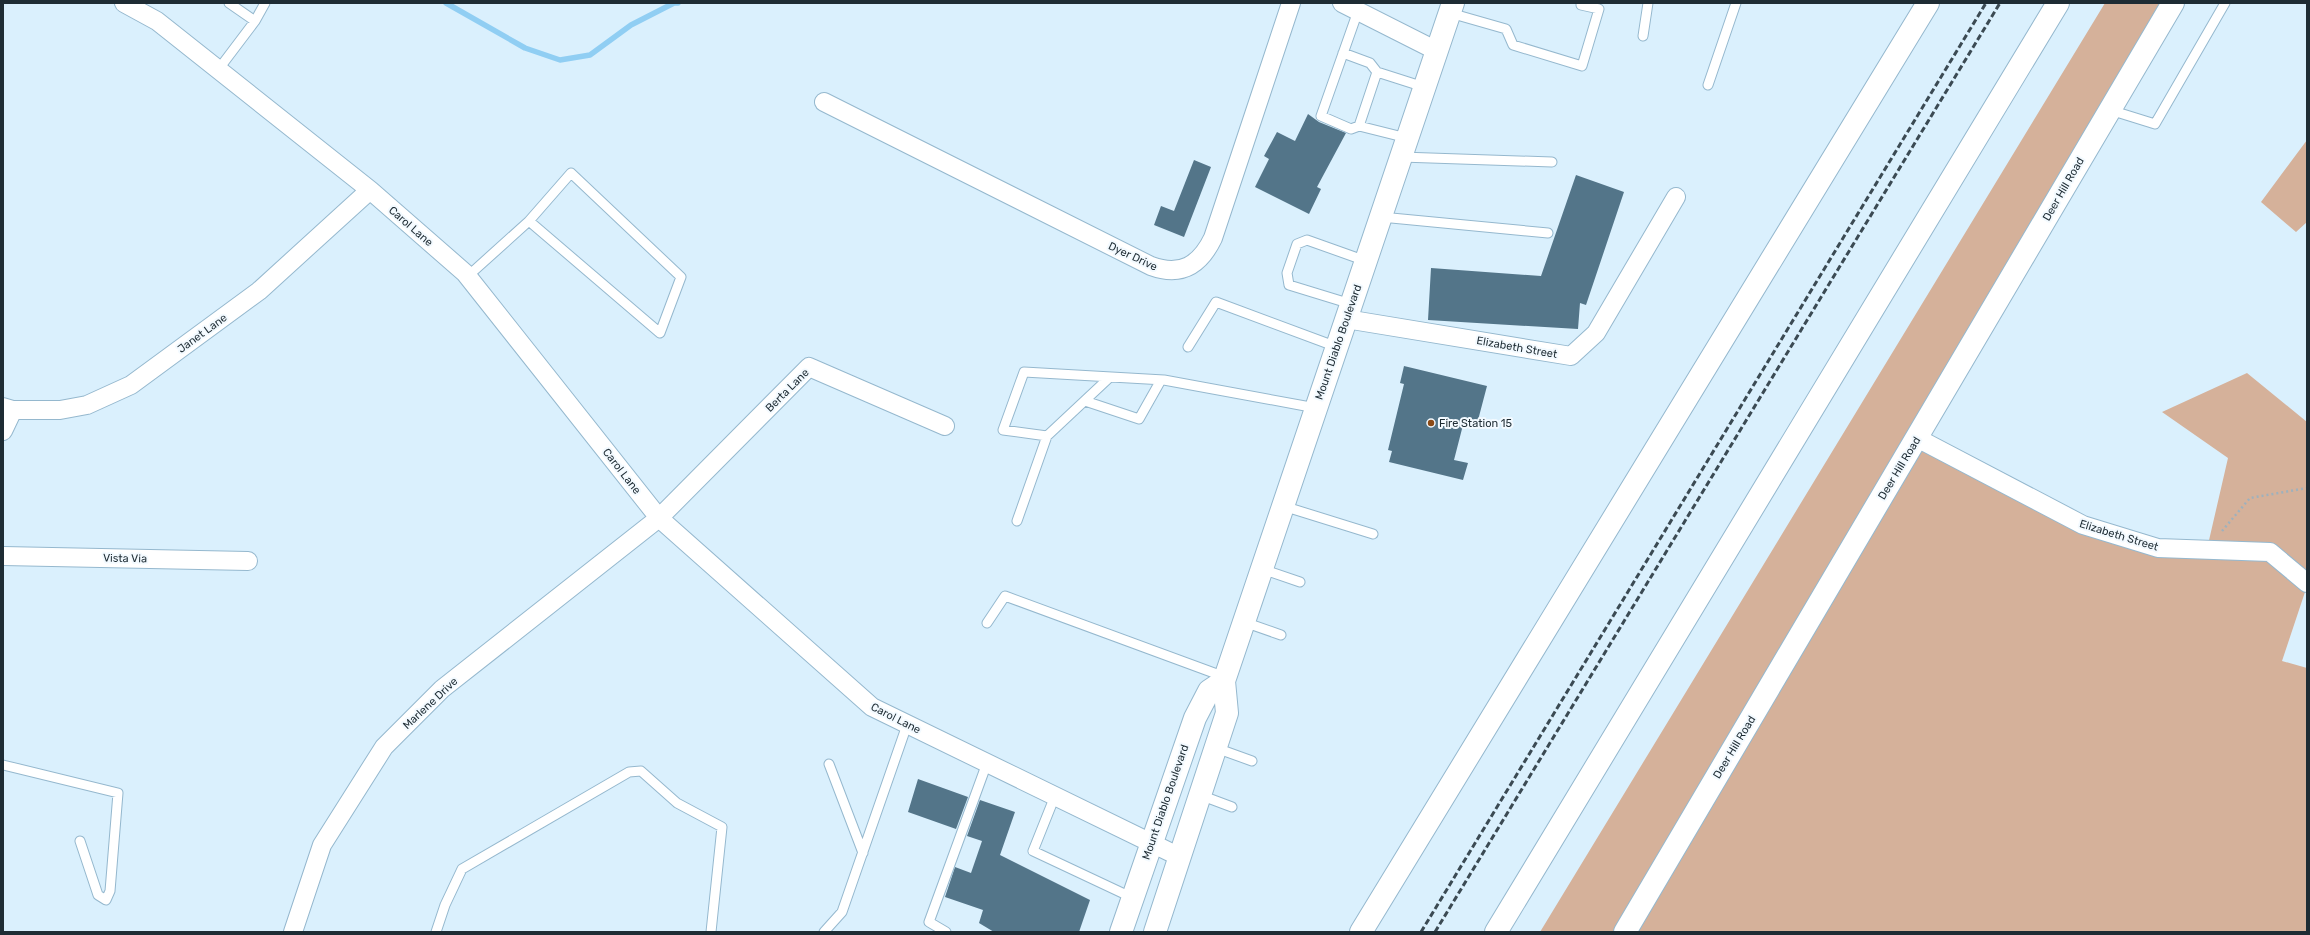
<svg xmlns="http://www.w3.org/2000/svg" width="2310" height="935" viewBox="0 0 2310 935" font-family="Rubik,sans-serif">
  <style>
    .green { fill: #d5b19a }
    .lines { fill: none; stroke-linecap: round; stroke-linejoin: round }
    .stream { stroke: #90cef3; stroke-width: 5.5 }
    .building { fill: #537589 }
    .service-casing { stroke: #95b8ce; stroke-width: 11 }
    .minor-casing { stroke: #95b8ce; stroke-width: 20 }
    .tertiary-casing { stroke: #95b8ce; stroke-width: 24 }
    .secondary-casing { stroke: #95b8ce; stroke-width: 24 }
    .motorway-casing { stroke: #95b8ce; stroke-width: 24 }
    .path { stroke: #9eb1bd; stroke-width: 2.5; stroke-dasharray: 2 3; stroke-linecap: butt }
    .service { stroke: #fff; stroke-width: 9 }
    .minor { stroke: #fff; stroke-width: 18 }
    .tertiary { stroke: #fff; stroke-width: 22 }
    .secondary { stroke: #fff; stroke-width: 22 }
    .motorway { stroke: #fff; stroke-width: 22 }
    .rail { stroke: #3b4a53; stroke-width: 3; stroke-dasharray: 6 3; stroke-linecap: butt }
    .poi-dot { fill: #8b4a16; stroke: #f3faff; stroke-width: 1.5 }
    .labels { text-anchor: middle; stroke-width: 4; stroke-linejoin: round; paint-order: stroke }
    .street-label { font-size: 11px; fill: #1e2c34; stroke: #f3faff }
    .poi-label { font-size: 11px; fill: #1e2c34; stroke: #f3faff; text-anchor: start }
  </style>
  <rect width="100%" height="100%" fill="#daf0fd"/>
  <path class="green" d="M 2105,3 L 2173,3 L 1917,437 L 2083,525 L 2207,549 L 2228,458 L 2162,412 L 2247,373 L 2307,422 L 2307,586 L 2282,661 L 2307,668 L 2307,932 L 1540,932 Z
    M 2307,140 L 2307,222 L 2296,232 L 2261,202 Z"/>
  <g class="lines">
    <path class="stream" d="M 446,3 L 525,48 L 560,60 L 590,55 L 631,25 L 674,3 L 678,3"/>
  </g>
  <path class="building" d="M 1308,114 L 1319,122 L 1346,133 L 1317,187 L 1321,189 L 1309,214 L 1255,187 L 1269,159 L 1264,156 L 1277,132 L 1295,141 Z
    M 1194,160 L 1211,167 L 1184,237 L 1154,225 L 1161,206 L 1174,211 Z
    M 1576,175 L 1624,192 L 1586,305 L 1580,303 L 1578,329 L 1428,320 L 1431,268 L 1541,276 Z
    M 1404,366 L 1487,386 L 1477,424 L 1467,422 L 1466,426 L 1463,425 L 1454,460 L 1468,463 L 1463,480 L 1389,462 L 1392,451 L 1388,450 L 1404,384 L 1400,383 Z
    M 918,779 L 968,797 L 956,829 L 908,812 Z
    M 980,800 L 1015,812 L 1000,855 L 1090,900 L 1079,932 L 994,932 L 979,923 L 983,910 L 945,897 L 955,867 L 971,873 L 982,841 L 967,836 Z"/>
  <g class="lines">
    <g class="service-casing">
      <path id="service" d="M 229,3 L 255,21
        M 1358,11 L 1321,116 L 1351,129 L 1359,126 L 1407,138
        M 1450,13 L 1506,29 L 1513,45 L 1582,66 L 1599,9 L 1581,5 L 1582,3
        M 1643,36 L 1648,3
        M 1343,53 L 1370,63 L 1377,72 L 1424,87
        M 218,70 L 255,21 L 265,3
        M 1708,85 L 1736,3
        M 2110,110 L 2155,124 L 2225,3
        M 1359,126 L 1377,72
        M 1401,157 L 1552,162
        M 1381,217 L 1548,233
        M 468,276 L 529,221 L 571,173 L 681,277 L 660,333 L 529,221
        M 1351,304 L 1289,285 L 1287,273 L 1297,244 L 1307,240 L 1366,261
        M 1188,347 L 1216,302 L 1337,347
        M 1110,377 L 1047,436 L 1003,430 L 1024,372 L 1164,380 L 1316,408
        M 1085,401 L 1139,419 L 1161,380
        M 1283,506 L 1373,534
        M 1017,521 L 1047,436
        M 1262,569 L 1300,582
        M 1244,622 L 1281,635
        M 987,623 L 1005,596 L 1225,677
        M 1216,748 L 1252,761
        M 829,764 L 863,853
        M 3,765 L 118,793 L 110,891 L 106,900 L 98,895 L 80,841
        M 1200,795 L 1232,807
        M 1055,796 L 1033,851 L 1133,898
        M 436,932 L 445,905 L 462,869 L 629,772 L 641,771 L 677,803 L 722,827 L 711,932
        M 824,932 L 842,912 L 907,725
        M 946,932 L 929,922 L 987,763"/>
    </g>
    <g class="minor-casing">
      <path id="minor" d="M 124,3 L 157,21 L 370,190 L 465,273 L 659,518 L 872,707 L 1180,857
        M 1342,3 L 1437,51
        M 824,102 L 1151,266 C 1181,277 1200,265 1213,238 L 1291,3
        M 1346,319 L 1571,356 L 1596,333 L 1676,197
        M 3,407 L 13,410 L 60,410 L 87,405 L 131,385 L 259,291 L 370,190
        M 3,431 L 13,410
        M 1917,438 L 2083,525 L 2158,548 L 2270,552 L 2307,583
        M 3,556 L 248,561
        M 293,932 L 322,845 L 384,747 L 442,689 L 659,518 L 809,367 L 945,426"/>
    </g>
    <g class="tertiary-casing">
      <path id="tertiary" d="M 1625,932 L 2173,3"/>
    </g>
    <g class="secondary-casing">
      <path id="secondary" d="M 1121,932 L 1195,718 L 1209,691 L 1224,681
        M 1155,932 L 1227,713 L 1224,681 L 1453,3"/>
    </g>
    <g class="motorway-casing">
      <path id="motorway" d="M 1361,932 L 1928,3
        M 1496,932 L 2058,3"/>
    </g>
    <path class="path" d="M 2222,531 L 2250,498 L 2307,488"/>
    <use href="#service" class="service"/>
    <use href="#minor" class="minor"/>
    <use href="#tertiary" class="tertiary"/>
    <use href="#secondary" class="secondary"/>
    <use href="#motorway" class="motorway"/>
    <path class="rail" d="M 1421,932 L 1986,3
      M 1435,932 L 2000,3"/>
  </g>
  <circle class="poi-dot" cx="1431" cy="423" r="4"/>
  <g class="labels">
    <g class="street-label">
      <text transform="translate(2063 189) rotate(-60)" y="4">Deer Hill Road</text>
      <text transform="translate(411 226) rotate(41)" y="4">Carol Lane</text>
      <text transform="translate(1133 256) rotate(25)" y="4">Dyer Drive</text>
      <text transform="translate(202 333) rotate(-36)" y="4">Janet Lane</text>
      <text transform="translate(1338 342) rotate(-71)" y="4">Mount Diablo Boulevard</text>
      <text transform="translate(1517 347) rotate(10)" y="4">Elizabeth Street</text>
      <text transform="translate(787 390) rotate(-45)" y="4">Berta Lane</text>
      <text transform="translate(1899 468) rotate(-59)" y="4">Deer Hill Road</text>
      <text transform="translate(622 471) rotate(52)" y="4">Carol Lane</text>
      <text transform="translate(2119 535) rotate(17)" y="4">Elizabeth Street</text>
      <text transform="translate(125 558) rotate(1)" y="4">Vista Via</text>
      <text transform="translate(430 703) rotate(-43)" y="4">Marlene Drive</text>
      <text transform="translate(896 718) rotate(27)" y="4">Carol Lane</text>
      <text transform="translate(1734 747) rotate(-59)" y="4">Deer Hill Road</text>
      <text transform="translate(1165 802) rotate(-71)" y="4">Mount Diablo Boulevard</text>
    </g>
    <g class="poi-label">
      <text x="1439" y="427">Fire Station 15</text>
    </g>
  </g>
  <rect width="2310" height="935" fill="none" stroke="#1e2c34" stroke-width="8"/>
</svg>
